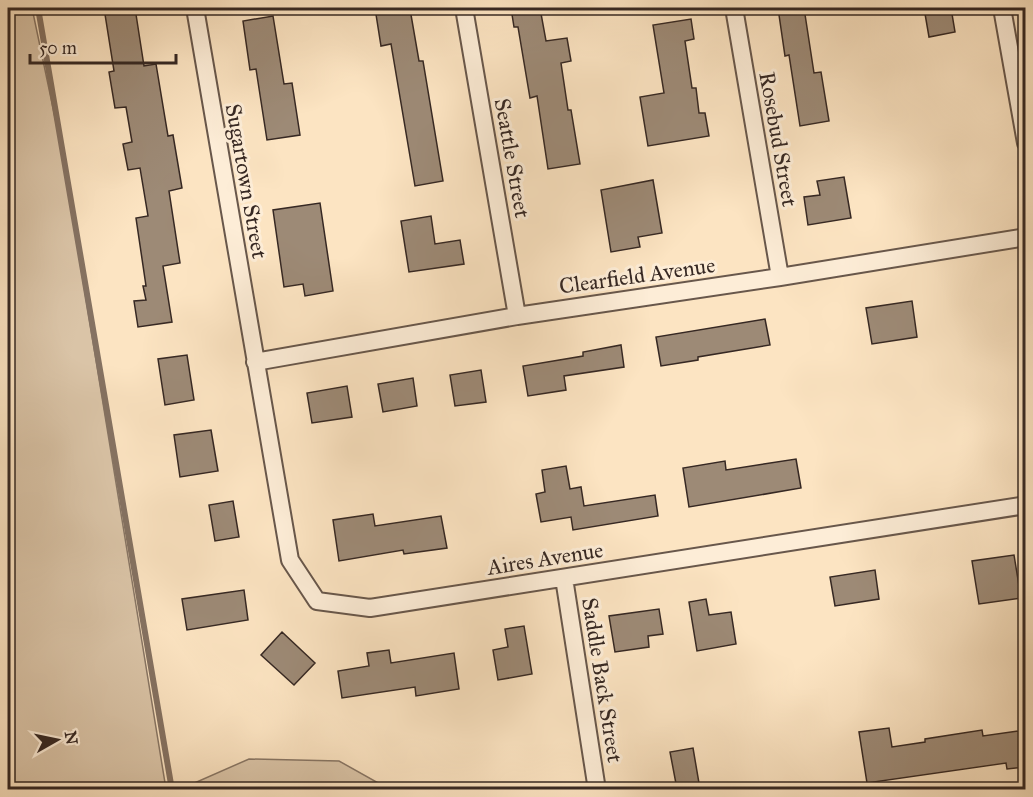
<svg xmlns="http://www.w3.org/2000/svg" width="1033" height="797" viewBox="0 0 1033 797" font-family="'IM FELL Great Primer',serif">
  <style>
    .green { fill: #dac4a7; stroke: #887665; stroke-width: 1.5 }
    .lines { fill: none; stroke-linecap: round; stroke-linejoin: round }
    .stream { stroke: #857262; stroke-width: 6 }
    .building { fill: #9d8a76; stroke: #362823; stroke-width: 1.5 }
    .minor-casing { stroke: #68574b; stroke-width: 20 }
    .minor { stroke: #fdedd7; stroke-width: 16 }
    .labels { text-anchor: middle; stroke-width: 6; stroke-linejoin: round; paint-order: stroke }
    .street-label { font-size: 22px; fill: #362823; stroke: #fdedd7 }
  </style>
  <rect width="100%" height="100%" fill="#fce4c2"/>
  <filter id="stains"><feTurbulence type="fractalNoise" baseFrequency=".00333" numOctaves="4"/><feColorMatrix values="0 0 0 0 .2 0 0 0 0 .09 0 0 0 0 .02 0 0 0 .5 -.17"/></filter>
  <radialGradient id="worn" r=".72"><stop offset=".6" stop-color="#630" stop-opacity="0"/><stop offset="1" stop-color="#630" stop-opacity=".3"/></radialGradient>
  <path class="green" d="M 8,8 L 32,8 L 61,146 L 166,789 L 8,789 Z
    M 249,759 L 339,761 L 389,789 L 183,789 L 183,788 Z"/>
  <g class="lines">
    <path class="stream" d="M 38,8 L 172,790"/>
  </g>
  <path class="building" d="M 104,8 L 135,8 L 144,66 L 156,64 L 168,136 L 173,135 L 182,188 L 169,191 L 180,263 L 163,266 L 172,322 L 138,327 L 134,301 L 146,300 L 143,286 L 146,286 L 136,218 L 148,216 L 140,168 L 128,170 L 123,144 L 132,142 L 126,107 L 115,108 L 109,72 L 114,71 Z
    M 375,8 L 400,8 L 401,11 L 410,9 L 419,61 L 423,61 L 443,181 L 415,186 L 391,44 L 381,46 Z
    M 511,8 L 540,8 L 546,41 L 567,38 L 571,61 L 561,63 L 568,110 L 571,110 L 580,164 L 548,169 L 537,96 L 530,98 L 518,27 L 514,27 Z
    M 778,8 L 804,8 L 814,73 L 821,72 L 829,121 L 800,126 L 789,55 L 785,56 Z
    M 924,8 L 951,8 L 955,32 L 929,37 Z
    M 273,16 L 284,84 L 292,83 L 300,135 L 267,140 L 256,69 L 250,70 L 243,21 Z
    M 691,19 L 694,39 L 685,41 L 692,88 L 696,88 L 699,113 L 705,113 L 709,136 L 648,146 L 640,97 L 664,93 L 653,25 Z
    M 844,177 L 851,218 L 808,225 L 804,197 L 820,195 L 817,181 Z
    M 653,180 L 662,233 L 638,237 L 640,247 L 611,252 L 601,190 Z
    M 320,203 L 333,291 L 305,296 L 303,284 L 284,287 L 273,210 Z
    M 431,216 L 435,244 L 460,240 L 464,264 L 409,272 L 401,221 Z
    M 912,301 L 917,337 L 872,344 L 866,308 Z
    M 765,319 L 770,345 L 698,357 L 698,360 L 661,366 L 656,337 Z
    M 621,345 L 624,367 L 564,376 L 566,390 L 528,396 L 523,366 L 583,356 L 583,352 Z
    M 187,355 L 194,400 L 165,405 L 158,359 Z
    M 481,370 L 486,402 L 455,406 L 450,375 Z
    M 413,378 L 417,406 L 383,412 L 378,384 Z
    M 347,386 L 352,417 L 312,423 L 307,393 Z
    M 211,430 L 218,471 L 180,477 L 174,435 Z
    M 796,459 L 801,488 L 689,507 L 683,468 L 725,461 L 726,470 Z
    M 566,466 L 570,489 L 581,487 L 584,506 L 655,495 L 658,516 L 573,530 L 571,517 L 541,522 L 536,494 L 545,492 L 542,470 Z
    M 233,501 L 239,537 L 215,541 L 209,505 Z
    M 373,514 L 375,526 L 441,516 L 447,548 L 404,554 L 403,550 L 339,561 L 333,520 Z
    M 1014,555 L 1021,598 L 979,604 L 972,561 Z
    M 875,570 L 879,599 L 835,606 L 830,577 Z
    M 244,590 L 248,620 L 187,630 L 182,599 Z
    M 706,599 L 709,615 L 731,612 L 736,644 L 697,651 L 689,602 Z
    M 659,609 L 663,634 L 648,636 L 649,647 L 615,652 L 609,616 Z
    M 524,626 L 532,674 L 498,680 L 493,650 L 508,647 L 505,629 Z
    M 282,632 L 315,663 L 294,685 L 261,655 Z
    M 389,650 L 391,663 L 454,653 L 459,689 L 416,696 L 415,687 L 342,698 L 338,671 L 369,666 L 367,653 Z
    M 889,728 L 892,747 L 925,742 L 925,739 L 982,730 L 983,736 L 1026,730 L 1026,767 L 1007,769 L 1006,763 L 867,783 L 859,732 Z
    M 693,748 L 700,789 L 677,789 L 670,752 Z"/>
  <g class="lines">
    <g class="minor-casing">
      <path id="minor" d="M 195,8 L 290,560 L 317,601 L 370,608 L 1026,505
        M 464,8 L 517,316
        M 734,8 L 780,277
        M 1002,8 L 1026,143
        M 255,362 L 517,316 L 780,277 L 1026,237
        M 564,578 L 597,790"/>
    </g>
    <use href="#minor" class="minor"/>
  </g>
  <g class="labels">
    <g class="street-label">
      <text transform="translate(779 139) rotate(80)" y="8">Rosebud Street</text>
      <text transform="translate(513 158) rotate(80)" y="8">Seattle Street</text>
      <text transform="translate(247 181) rotate(80)" y="8">Sugartown Street</text>
      <text transform="translate(637 275) rotate(-8)" y="8">Clearfield Avenue</text>
      <text transform="translate(545 558) rotate(-9)" y="8">Aires Avenue</text>
      <text transform="translate(603 680) rotate(81)" y="8">Saddle Back Street</text>
    </g>
  </g>
  <rect width="1033" height="797" fill="none" stroke="#fce4c2" stroke-width="30"/>
  <rect x="9" y="9" width="1015" height="779" fill="none" stroke="#362823" stroke-width="3"/>
  <rect x="15" y="15" width="1003" height="767" fill="none" stroke="#362823" stroke-width="1.5"/>
  <g transform="translate(57 740) rotate(81)" stroke="#fdedd7" stroke-width="4.5" paint-order="stroke">
  <path d="M0-4.5L10 22L0 15L-10 22Z" fill="#362823"/>
  <text y="-9" font-size="16" font-weight="bold" text-anchor="middle" fill="#362823">N</text>
  </g>
  <path d="M30 54v9h146v-9" fill="none" stroke="#362823" stroke-width="3"/>
  <text x="39" y="54" font-size="18" fill="#362823" stroke="#fdedd7" stroke-width="4.5" paint-order="stroke">50 m</text>
  <rect width="100%" height="100%" filter="url(#stains)"/>
  <rect width="100%" height="100%" fill="url(#worn)"/>
</svg>
